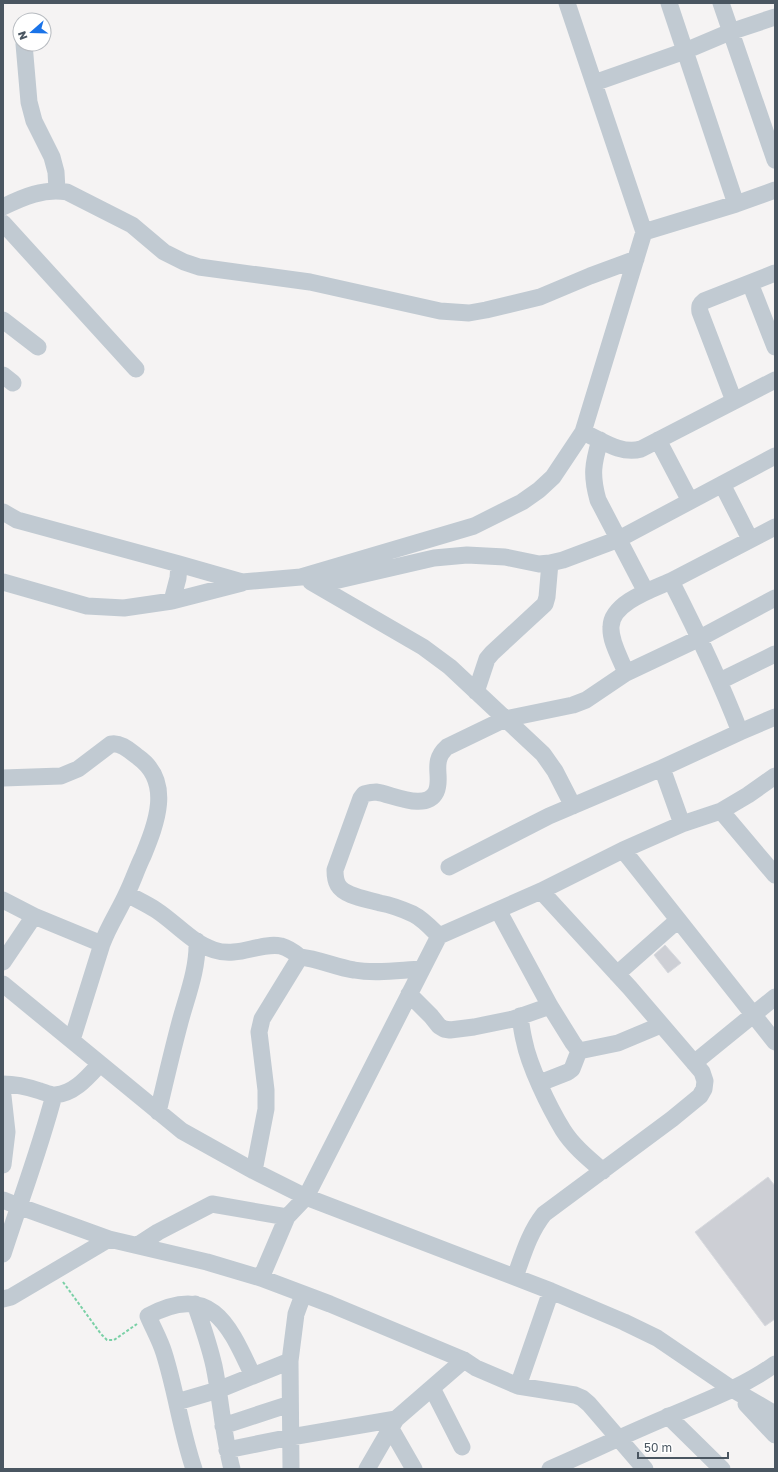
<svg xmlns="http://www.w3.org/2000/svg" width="778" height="1472" viewBox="0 0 778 1472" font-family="'Golos Text',sans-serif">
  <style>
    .building { fill: #cdcfd5; stroke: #d7d9de }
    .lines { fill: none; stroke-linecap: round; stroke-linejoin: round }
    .path { stroke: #7ad0a6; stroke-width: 2; stroke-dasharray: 3 2; stroke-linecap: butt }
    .minor { stroke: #c1cad2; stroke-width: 17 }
  </style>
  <rect width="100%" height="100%" fill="#f5f3f3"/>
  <path class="building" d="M 665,945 L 681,963 L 668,973 L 654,955 Z
    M 768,1177 L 775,1186 L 775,1319 L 765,1326 L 695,1232 Z"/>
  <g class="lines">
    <path class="path" d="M 63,1282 L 101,1334 L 107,1340 L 114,1340 L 137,1324"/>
    <path class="minor" d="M 669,3 L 736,204
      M 721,3 L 775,160
      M 24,44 L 29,102 L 34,121 L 52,157 L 56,172 L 57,190
      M 594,83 L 685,51 L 730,32 L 775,17
      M 3,207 C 23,197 44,188 67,192 L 132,225 L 164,252 L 184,262 L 199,267 L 310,282 L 440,311 L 469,313 L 486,310 L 540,297 L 590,276 L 636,259
      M 3,223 L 136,369
      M 644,232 L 736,204 L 775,190
      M 750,283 L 775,347
      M 3,320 L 38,347
      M 3,375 L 13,383
      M 734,401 L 700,312 C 699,306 700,304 704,301 L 775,273
      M 583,432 C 601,440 621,455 641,449 L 775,380
      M 600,440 C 593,464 591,475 598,500 L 646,592
      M 658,440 L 690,501
      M 722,484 L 750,539
      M 3,512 L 17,520 L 179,564 L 242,582 L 301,577 L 474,526 L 522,502 L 539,490 L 553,477 L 583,432 L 644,232 L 567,3
      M 671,581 L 775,527
      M 3,582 L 87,606 L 124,608 L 172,601 L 242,583
      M 311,582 L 423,647 L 450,667 L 543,754 L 555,771 L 573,806
      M 317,585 L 434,558 L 467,555 L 505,557 L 539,564 L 550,563 L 563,560 L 619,539 L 775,456
      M 172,601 L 178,578 L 179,564
      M 720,681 L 775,654
      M 476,692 L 487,659 L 492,653 L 545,604 L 547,597 L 550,563
      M 740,732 L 775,717
      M 662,768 L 682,824
      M 3,778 L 61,776 L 78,769 L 111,744 C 121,742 130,751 138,757 C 173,782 156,824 143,856 C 137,868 133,881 127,893 C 119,911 109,925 102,944 L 34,916
      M 721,811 L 775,875
      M 623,850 L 775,1042
      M 449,867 L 549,816 L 662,768 L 740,732 C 720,680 696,630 671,581 C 653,589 611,603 611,627 C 610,642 621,659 626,673 L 700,638 L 775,598
      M 127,894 C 136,899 147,904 156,910 C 176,923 192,943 214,950 C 238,958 260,942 281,946 C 288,948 294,952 300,957
      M 3,900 L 34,916 L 3,962
      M 498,910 L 550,1006 L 573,1043 L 579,1051 L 618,1043 L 661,1025
      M 439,936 C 431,928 423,919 413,914 C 402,909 391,905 380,903 C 368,899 345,897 338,885 C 335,880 335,875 335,870 L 361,798 L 364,794 C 368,793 372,792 376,792 C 392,794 426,812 436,792 C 443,777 430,762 447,747 L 505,719 L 573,705 L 586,700 L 626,673
      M 617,974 L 678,920
      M 3,984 L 182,1131 L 254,1171 L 306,1197 L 551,1291 L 624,1322 L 657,1338 L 732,1389 L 775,1414
      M 409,994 L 431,1016 L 439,1026 L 444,1029 L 450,1030 L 474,1027 L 513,1019 L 550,1006
      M 520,1016 C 521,1024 522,1032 524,1040 C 529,1066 549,1107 563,1130 C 573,1146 589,1159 603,1171
      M 72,1040 L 102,944
      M 694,1063 L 775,997
      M 540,1083 L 568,1072 L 572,1069 L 579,1051
      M 3,1084 C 16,1084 28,1087 40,1091 C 44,1092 50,1095 55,1095 C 74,1094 88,1077 100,1064
      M 3,1096 L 7,1132 L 3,1165
      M 158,1112 C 165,1082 172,1052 180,1022 C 187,996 198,969 197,941
      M 254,1171 L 266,1109 L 266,1090 L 259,1032 L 262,1019 L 300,957 C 319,959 335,967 354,970 C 376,974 400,970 422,969
      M 3,1200 L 18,1206 L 109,1239 L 207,1262 L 261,1278 L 330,1304 L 464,1360 L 476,1368 L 518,1386 L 575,1395 L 582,1398 L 589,1404 L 645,1469
      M 138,1245 L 158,1232 L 212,1204 L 287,1217
      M 3,1254 C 20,1201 40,1149 54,1095
      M 515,1277 C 523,1255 529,1233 544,1214 L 672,1119 L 700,1096 L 704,1089 L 705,1081 L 702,1072 L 630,988 L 541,891
      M 261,1278 L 287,1217 L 306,1197 L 439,936 L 541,891 L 623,850 L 682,824 L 721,811 L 748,795 L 775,776
      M 3,1299 L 11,1297 L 109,1239
      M 195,1304 C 202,1324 209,1344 214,1366 C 221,1400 223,1435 232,1469
      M 518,1386 L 551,1291
      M 432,1388 L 462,1447
      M 177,1402 L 218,1390 L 290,1361
      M 746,1404 L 775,1435
      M 668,1416 L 722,1469
      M 223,1426 L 290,1404
      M 391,1429 L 414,1469
      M 227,1450 L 291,1437 L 396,1419
      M 194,1469 C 181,1431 176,1391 164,1353 C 160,1340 153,1328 148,1316 C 212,1282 229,1325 253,1376
      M 291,1469 L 290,1361 L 296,1314 L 303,1295
      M 367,1469 L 396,1419 L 464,1360
      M 550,1469 C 589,1452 627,1434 665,1418 C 702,1402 742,1388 775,1364"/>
  </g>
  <rect width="778" height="1472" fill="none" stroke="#4a5661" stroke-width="8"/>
  <g transform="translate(32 32) rotate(250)"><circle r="19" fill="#ffffff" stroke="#b7bbc0"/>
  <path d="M0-3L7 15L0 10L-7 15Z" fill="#1a73e8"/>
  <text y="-6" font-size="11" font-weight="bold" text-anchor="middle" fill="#4a5661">N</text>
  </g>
  <path d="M638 1452v6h90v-6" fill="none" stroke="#4a5661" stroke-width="2"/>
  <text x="644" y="1452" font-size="12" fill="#4a5661" stroke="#ffffff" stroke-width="3" paint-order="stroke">50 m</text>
</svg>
